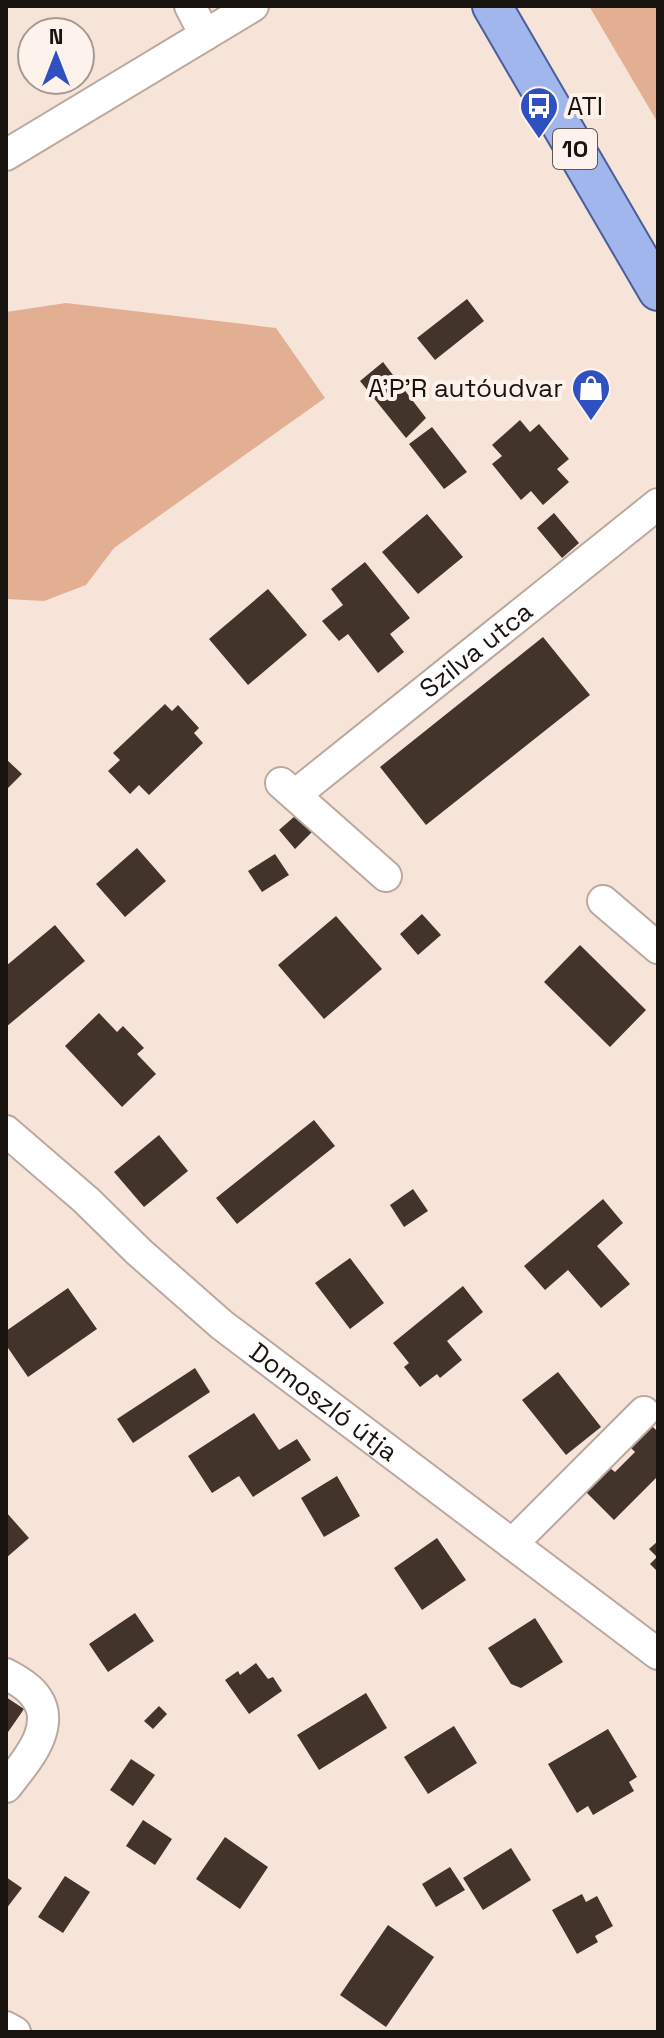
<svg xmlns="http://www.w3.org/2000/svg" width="664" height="2038" viewBox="0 0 664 2038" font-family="'Space Grotesk',sans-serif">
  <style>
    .green { fill: #e2af92 }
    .building { fill: #42332b }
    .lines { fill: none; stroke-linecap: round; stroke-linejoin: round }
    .minor-casing { stroke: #bba9a0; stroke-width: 34 }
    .major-casing { stroke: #4a5e99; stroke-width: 42 }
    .minor { stroke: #fff; stroke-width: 30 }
    .major { stroke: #a2b6ee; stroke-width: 38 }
    .labels { text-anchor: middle; stroke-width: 8; stroke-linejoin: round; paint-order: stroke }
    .shield { fill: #fef3ec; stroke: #5e5752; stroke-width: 2 }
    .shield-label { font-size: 24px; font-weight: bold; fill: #1a1410 }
    .poi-label { font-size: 26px; fill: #1a1410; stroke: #fef3ec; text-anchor: start }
    .street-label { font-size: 26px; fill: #1a1410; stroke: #fef3ec }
  </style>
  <rect width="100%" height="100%" fill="#f7e4d9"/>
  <path class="green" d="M 589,6 L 658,6 L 658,123 Z
    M 66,303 L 276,328 L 325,398 L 114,548 L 86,585 L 44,601 L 6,599 L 6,312 Z"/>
  <path class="building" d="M 467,299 L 484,321 L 435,360 L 417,338 Z
    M 383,362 L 426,418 L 406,438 L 360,381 Z
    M 520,420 L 530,432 L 539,424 L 569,459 L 557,469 L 569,482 L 543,505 L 531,491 L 521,500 L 492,464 L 502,456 L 492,445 Z
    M 432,427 L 467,472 L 444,489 L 409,444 Z
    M 554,513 L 579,543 L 562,558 L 537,528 Z
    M 427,514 L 463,557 L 418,594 L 382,552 Z
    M 365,562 L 410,618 L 390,634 L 404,652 L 378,673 L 348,634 L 339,641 L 322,621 L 343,605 L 331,589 Z
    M 268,589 L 307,635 L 248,685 L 209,639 Z
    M 543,637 L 590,695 L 426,825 L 380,767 Z
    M 165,704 L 172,711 L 178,705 L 199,728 L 194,733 L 203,743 L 149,795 L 139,785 L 130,794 L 108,771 L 120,760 L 113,753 Z
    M 6,759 L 22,774 L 6,790 Z
    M 303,809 L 318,826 L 295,849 L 279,830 Z
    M 137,848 L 166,881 L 125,917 L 96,884 Z
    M 275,854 L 289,875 L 262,892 L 248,871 Z
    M 422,914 L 441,935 L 418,955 L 400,934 Z
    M 336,916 L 382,969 L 324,1019 L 278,965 Z
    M 55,925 L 85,961 L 6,1027 L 6,966 Z
    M 580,945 L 646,1010 L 610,1047 L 544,982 Z
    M 99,1013 L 117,1032 L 123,1026 L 144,1048 L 137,1054 L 156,1074 L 122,1107 L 65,1046 Z
    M 314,1120 L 335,1146 L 237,1224 L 216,1198 Z
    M 159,1135 L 188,1171 L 144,1207 L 114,1172 Z
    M 413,1189 L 428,1211 L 404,1227 L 390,1205 Z
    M 603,1199 L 623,1223 L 597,1246 L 630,1284 L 601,1308 L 568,1270 L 545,1290 L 524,1266 Z
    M 350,1258 L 384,1303 L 350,1329 L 315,1283 Z
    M 463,1286 L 483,1312 L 447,1341 L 462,1360 L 440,1378 L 437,1374 L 420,1387 L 404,1367 L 409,1363 L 393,1343 Z
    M 68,1288 L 97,1329 L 28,1377 L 6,1345 L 6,1331 Z
    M 195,1368 L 210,1392 L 133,1443 L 117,1419 Z
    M 558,1372 L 601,1427 L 566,1455 L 522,1400 Z
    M 254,1413 L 279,1450 L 297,1439 L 311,1460 L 253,1497 L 239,1476 L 212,1493 L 188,1456 Z
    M 652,1426 L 658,1432 L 658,1476 L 614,1520 L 586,1492 L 610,1468 L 615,1472 L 635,1452 L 631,1448 Z
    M 337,1476 L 360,1516 L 324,1537 L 301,1498 Z
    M 6,1512 L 29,1538 L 6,1558 Z
    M 437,1538 L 466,1580 L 422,1610 L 394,1568 Z
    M 658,1541 L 658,1572 L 650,1564 L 657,1557 L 649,1549 Z
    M 135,1613 L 154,1641 L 108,1672 L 89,1644 Z
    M 535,1618 L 563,1662 L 521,1688 L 511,1684 L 488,1648 Z
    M 256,1663 L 268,1679 L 273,1677 L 282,1691 L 249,1714 L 225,1680 L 238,1671 L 240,1675 Z
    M 366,1693 L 387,1728 L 319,1770 L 297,1735 Z
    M 6,1697 L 24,1709 L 6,1735 Z
    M 159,1706 L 167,1714 L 153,1729 L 144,1721 Z
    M 454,1726 L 477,1763 L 428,1794 L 404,1757 Z
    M 608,1729 L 637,1777 L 629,1782 L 634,1791 L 593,1815 L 588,1806 L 577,1813 L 548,1764 Z
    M 131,1759 L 155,1775 L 133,1806 L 110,1790 Z
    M 143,1820 L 172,1839 L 155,1865 L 126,1846 Z
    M 225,1837 L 268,1867 L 240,1909 L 196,1879 Z
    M 511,1848 L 531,1880 L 483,1910 L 463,1878 Z
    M 450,1867 L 465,1890 L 436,1907 L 422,1884 Z
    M 65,1876 L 90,1892 L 63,1933 L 38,1917 Z
    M 6,1877 L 22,1888 L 6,1909 Z
    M 582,1894 L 586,1902 L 597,1896 L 613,1926 L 595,1936 L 598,1942 L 577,1954 L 552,1910 Z
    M 388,1925 L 434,1957 L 386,2027 L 340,1995 Z"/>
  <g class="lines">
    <g class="minor-casing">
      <g id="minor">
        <path d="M 190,6 L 205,35"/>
        <path d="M 6,155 L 253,6"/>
        <path d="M 281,783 L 386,876"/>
        <path id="s1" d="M 295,795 L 658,504"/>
        <path d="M 603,901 L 658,948"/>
        <path id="s2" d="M 6,1131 L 86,1200 L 139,1252 L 222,1325 L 658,1654"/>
        <path d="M 512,1544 L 644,1412"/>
        <path d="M 6,1674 C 15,1679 25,1684 32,1692 C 61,1724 26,1761 6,1787"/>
        <path d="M 6,2027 L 15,2032"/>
      </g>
    </g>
    <g class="major-casing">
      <path id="major" d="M 492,6 L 658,291"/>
    </g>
    <use href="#minor" class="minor"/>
    <use href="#major" class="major"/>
  </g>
  <defs>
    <g id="bus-pin" transform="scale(2)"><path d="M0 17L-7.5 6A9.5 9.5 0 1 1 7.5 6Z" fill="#2f50c0" stroke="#fef3ec"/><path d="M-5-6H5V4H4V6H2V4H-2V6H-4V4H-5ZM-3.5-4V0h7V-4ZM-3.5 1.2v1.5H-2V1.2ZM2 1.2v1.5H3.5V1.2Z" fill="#fff"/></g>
    <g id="shop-pin" transform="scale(2)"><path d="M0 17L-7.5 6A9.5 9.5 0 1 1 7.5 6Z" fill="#2f50c0" stroke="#fef3ec"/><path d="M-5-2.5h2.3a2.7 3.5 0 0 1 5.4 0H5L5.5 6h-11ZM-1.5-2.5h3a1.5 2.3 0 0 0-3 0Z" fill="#fff"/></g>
  </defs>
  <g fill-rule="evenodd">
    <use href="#bus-pin" x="539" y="106"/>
    <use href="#shop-pin" x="591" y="388"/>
  </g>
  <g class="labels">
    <rect class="shield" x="553" y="129" width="44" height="40" rx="6"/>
    <g class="shield-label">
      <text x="575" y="157">10</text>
    </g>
    <g class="poi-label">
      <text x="567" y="115">ATI</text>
      <text x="563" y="397" text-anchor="end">A'P'R autóudvar</text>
    </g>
    <g class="street-label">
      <text dy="9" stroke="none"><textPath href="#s1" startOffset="232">Szilva utca</textPath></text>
      <text dy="9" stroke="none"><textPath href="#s2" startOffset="418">Domoszló útja</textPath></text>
    </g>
  </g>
  <rect width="664" height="2038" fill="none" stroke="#1a1410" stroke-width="16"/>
  <g transform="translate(56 56)"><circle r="38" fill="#fef3ec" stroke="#a39a94" stroke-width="2"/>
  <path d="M0-6L14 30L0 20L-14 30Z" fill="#2f50c0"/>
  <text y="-12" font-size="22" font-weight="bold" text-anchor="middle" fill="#1a1410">N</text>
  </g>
</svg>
